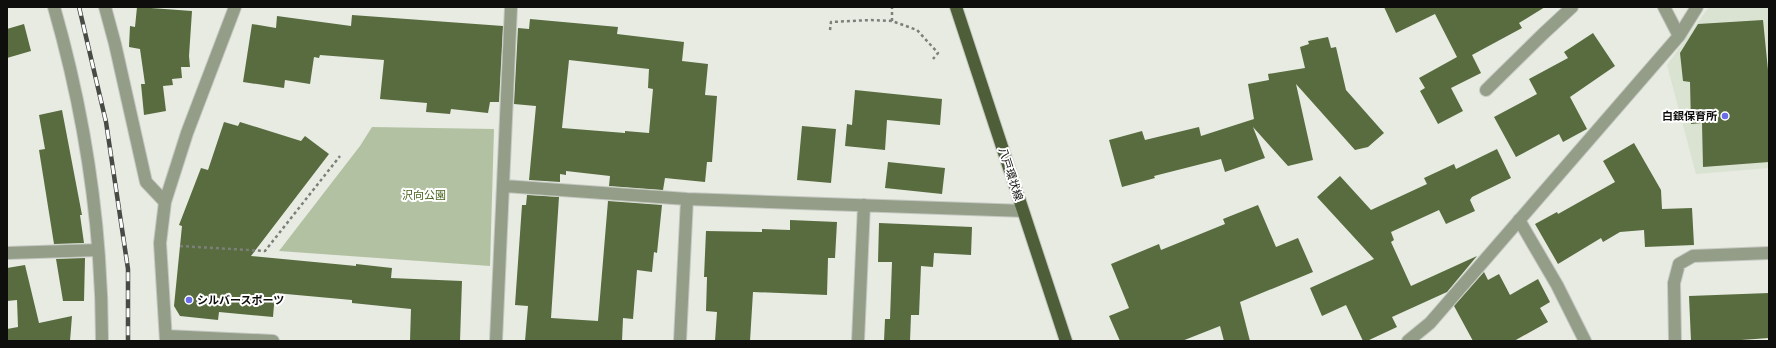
<svg xmlns="http://www.w3.org/2000/svg" width="1776" height="348" viewBox="0 0 1776 348" font-family="Roboto,'Noto Sans JP',sans-serif">
  <style>
    .built { fill: #dae2d2 }
    .green { fill: #b2c1a2 }
    .building { fill: #586c3f; fill-rule: evenodd }
    .lines { fill: none; stroke-linecap: round; stroke-linejoin: round }
    .lane-casing { stroke: #c4c8c0; stroke-width: 14 }
    .street-casing { stroke: #c4c8c0; stroke-width: 14 }
    .primary-casing { stroke: #c4c8c0; stroke-width: 14 }
    .path { stroke: #7d807a; stroke-width: 2.5; stroke-dasharray: 3 3; stroke-linecap: butt }
    .lane { stroke: #939d88; stroke-width: 12 }
    .street { stroke: #939d88; stroke-width: 12 }
    .primary { stroke: #4d5e39; stroke-width: 12 }
    .rail-casing { stroke: #484a45; stroke-width: 4.5 }
    .rail { stroke: #fff; stroke-width: 3; stroke-dasharray: 9; stroke-linecap: butt }
    .poi-dot { fill: #6a6de6; stroke: #fff; stroke-width: 1.5 }
    .labels { text-anchor: middle; stroke-width: 4; stroke-linejoin: round; paint-order: stroke }
    .poi-label { font-size: 11px; font-weight: bold; fill: #0e0f0c; stroke: #fff; text-anchor: end }
    .street-label { font-size: 11px; fill: #0e0f0c; stroke: #fff }
    .park-label { font-size: 11px; fill: #46621c; stroke: #fff }
  </style>
  <rect width="100%" height="100%" fill="#e7ebe2"/>
  <path class="built" d="M 1709,7 L 1769,7 L 1769,168 L 1696,174 L 1667,65 Z"/>
  <path class="green" d="M 372,127 L 494,129 L 490,266 L 279,251 L 360,146 Z"/>
  <path class="building" d="M 137,7 L 192,11 L 189,56 L 190,67 L 181,67 L 182,78 L 172,79 L 173,85 L 163,86 L 166,111 L 144,115 L 141,84 L 145,84 L 140,49 L 129,47 L 130,26 L 135,27 Z
    M 1384,7 L 1545,7 L 1519,23 L 1522,28 L 1472,55 L 1481,73 L 1451,88 L 1463,111 L 1438,124 L 1420,91 L 1425,88 L 1419,78 L 1457,57 L 1435,14 L 1396,33 Z
    M 352,15 L 503,26 L 499,102 L 490,102 L 488,113 L 451,109 L 450,114 L 426,112 L 427,103 L 380,99 L 384,60 L 320,55 L 319,58 L 314,57 L 310,84 L 285,80 L 284,88 L 243,82 L 252,24 L 276,28 L 277,16 L 351,26 Z
    M 530,19 L 618,27 L 617,34 L 684,42 L 682,61 L 708,64 L 705,95 L 717,96 L 712,162 L 707,162 L 705,182 L 665,178 L 663,190 L 609,186 L 610,176 L 566,171 L 566,175 L 560,174 L 560,182 L 529,180 L 536,106 L 514,104 L 518,28 L 529,29 ZM 569,60 L 649,69 L 648,88 L 653,89 L 649,133 L 625,131 L 625,133 L 562,128 Z
    M 1763,20 L 1769,80 L 1769,162 L 1703,167 L 1702,123 L 1691,124 L 1690,82 L 1683,81 L 1680,53 L 1698,24 Z
    M 24,24 L 31,51 L 7,58 L 7,29 Z
    M 1593,33 L 1615,66 L 1570,97 L 1587,129 L 1563,142 L 1559,134 L 1516,157 L 1494,117 L 1537,94 L 1529,79 L 1568,58 L 1564,52 Z
    M 1328,37 L 1331,48 L 1336,47 L 1346,90 L 1384,133 L 1368,147 L 1355,150 L 1296,84 L 1313,160 L 1288,166 L 1253,127 L 1265,158 L 1225,172 L 1221,159 L 1154,176 L 1155,178 L 1122,187 L 1109,140 L 1142,131 L 1145,140 L 1199,127 L 1201,136 L 1254,119 L 1248,84 L 1269,80 L 1268,74 L 1305,68 L 1300,47 L 1309,44 L 1308,41 Z
    M 855,90 L 942,99 L 940,125 L 887,120 L 885,150 L 845,146 L 847,124 L 852,125 Z
    M 62,110 L 82,215 L 80,215 L 84,243 L 54,244 L 39,150 L 45,149 L 39,115 Z
    M 224,122 L 238,126 L 240,122 L 301,141 L 305,136 L 329,154 L 251,256 L 356,266 L 356,264 L 392,268 L 391,278 L 462,281 L 460,341 L 410,341 L 411,309 L 352,303 L 352,300 L 275,293 L 273,317 L 219,312 L 218,320 L 180,316 L 174,306 L 182,226 L 179,225 L 201,168 L 208,170 Z
    M 802,126 L 836,129 L 831,183 L 797,180 Z
    M 1634,143 L 1661,190 L 1662,209 L 1692,208 L 1694,245 L 1645,247 L 1644,230 L 1620,232 L 1603,242 L 1601,238 L 1558,264 L 1535,224 L 1557,212 L 1558,214 L 1615,182 L 1603,161 Z
    M 1497,149 L 1511,178 L 1472,197 L 1470,200 L 1475,211 L 1446,224 L 1439,210 L 1391,232 L 1394,240 L 1391,242 L 1411,286 L 1477,256 L 1447,292 L 1392,317 L 1397,327 L 1367,341 L 1363,341 L 1346,305 L 1322,316 L 1310,288 L 1374,259 L 1317,197 L 1340,176 L 1371,210 L 1427,184 L 1424,178 L 1454,164 L 1456,169 Z
    M 888,162 L 945,168 L 942,194 L 885,188 Z
    M 527,195 L 559,197 L 551,318 L 598,321 L 608,201 L 662,205 L 657,253 L 654,252 L 652,272 L 637,270 L 633,319 L 623,318 L 622,341 L 525,341 L 528,306 L 515,305 L 522,205 L 526,205 Z
    M 1258,205 L 1276,247 L 1298,238 L 1313,272 L 1240,302 L 1250,341 L 1224,341 L 1220,326 L 1182,341 L 1120,341 L 1109,316 L 1129,308 L 1111,264 L 1159,244 L 1161,250 L 1225,224 L 1223,219 Z
    M 790,220 L 837,222 L 835,258 L 828,258 L 827,295 L 753,292 L 750,341 L 715,341 L 717,312 L 706,311 L 707,277 L 704,277 L 706,231 L 762,232 L 762,229 L 790,230 Z
    M 879,223 L 972,227 L 971,255 L 934,253 L 933,267 L 921,266 L 919,315 L 911,315 L 910,341 L 884,341 L 885,319 L 890,319 L 892,262 L 878,262 Z
    M 85,258 L 84,301 L 63,301 L 56,259 Z
    M 25,265 L 39,323 L 72,316 L 70,341 L 7,341 L 7,329 L 18,327 L 17,300 L 7,301 L 7,268 Z
    M 1484,272 L 1488,280 L 1499,274 L 1510,295 L 1538,279 L 1550,302 L 1540,308 L 1548,322 L 1514,341 L 1473,341 L 1454,306 Z
    M 1769,293 L 1769,338 L 1727,341 L 1691,341 L 1689,296 Z"/>
  <g class="lines">
    <g class="lane-casing">
      <path id="lane" d="M 1519,220 L 1557,285 L 1585,341"/>
    </g>
    <g class="street-casing">
      <path id="street" d="M 54,7 C 85,115 102,228 102,341
        M 105,7 L 115,44 L 146,182 L 165,202
        M 1664,7 L 1679,36
        M 1486,90 L 1543,34 L 1572,7
        M 503,186 L 687,199 L 1023,211
        M 7,253 L 98,250
        M 166,336 L 273,341
        M 166,341 L 160,243 L 165,202 L 187,133 L 235,7
        M 496,341 L 511,7
        M 680,341 L 687,199
        M 858,341 L 864,205
        M 1408,341 L 1430,323 L 1679,36 L 1697,7
        M 1675,341 L 1674,283 L 1679,264 L 1693,256 L 1769,253"/>
    </g>
    <g class="primary-casing">
      <path id="primary" d="M 956,7 L 1066,341"/>
    </g>
    <path class="path" d="M 892,21 L 892,7
      M 830,30 L 831,22 L 871,20 L 892,21 L 917,30 L 938,53 L 933,59
      M 180,246 L 265,251 L 340,156"/>
    <use href="#lane" class="lane"/>
    <use href="#street" class="street"/>
    <use href="#primary" class="primary"/>
    <g class="rail-casing">
      <path id="rail" d="M 79,7 L 106,122 L 128,269 L 128,341"/>
    </g>
    <use href="#rail" class="rail"/>
  </g>
  <g class="poi-dot">
    <circle cx="1725" cy="116" r="4"/>
    <circle cx="189" cy="300" r="4"/>
  </g>
  <g class="labels">
    <g class="poi-label">
      <text x="1717" y="120">白銀保育所</text>
      <text x="197" y="304" text-anchor="start">シルバースポーツ</text>
    </g>
    <g class="street-label">
      <text transform="translate(1011 174) rotate(72)" y="4">八戸環状線</text>
    </g>
    <g class="park-label">
      <text x="424" y="199">沢向公園</text>
    </g>
  </g>
  <rect width="1776" height="348" fill="none" stroke="#0e0f0c" stroke-width="16"/>
</svg>
